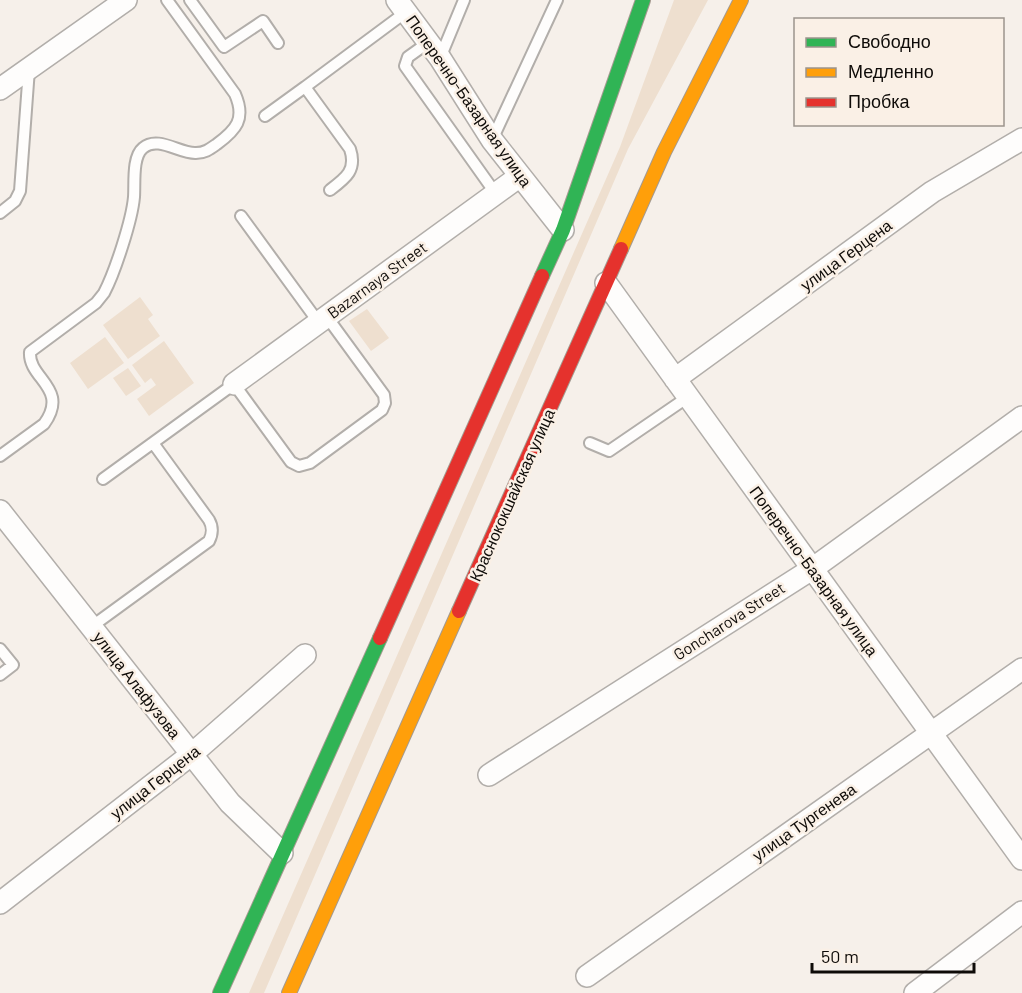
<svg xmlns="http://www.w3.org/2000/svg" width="1022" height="993" viewBox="0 0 1022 993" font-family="Barlow,sans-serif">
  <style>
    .green { fill: #eedfcf }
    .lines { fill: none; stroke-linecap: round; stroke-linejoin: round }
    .lane-casing { stroke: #b2aeaa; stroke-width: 14 }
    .street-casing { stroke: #b2aeaa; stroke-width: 24 }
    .fast-casing { stroke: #a49a90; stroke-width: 16 }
    .slow-casing { stroke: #a49a90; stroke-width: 16 }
    .jam-casing { stroke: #a49a90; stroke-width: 16 }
    .lane { stroke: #fefdfc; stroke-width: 10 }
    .street { stroke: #fefdfc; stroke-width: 21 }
    .fast { stroke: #30b455; stroke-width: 14 }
    .slow { stroke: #ff9f0a; stroke-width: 14 }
    .jam { stroke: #e5322d; stroke-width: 14 }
    .labels { text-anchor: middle; stroke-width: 5; stroke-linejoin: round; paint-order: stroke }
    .street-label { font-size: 16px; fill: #0e0b08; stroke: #faf0e6 }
  </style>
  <rect width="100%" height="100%" fill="#f6f0ea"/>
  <path class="green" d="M 674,0 L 708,0 L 628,149 L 264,993 L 249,993 L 620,147 Z
    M 140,297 L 153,315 L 148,319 L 160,336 L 128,359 L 103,325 Z
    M 367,309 L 389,338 L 371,351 L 349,321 Z
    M 105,337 L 124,363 L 88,389 L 70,363 Z
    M 164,341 L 194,383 L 149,416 L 137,399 L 156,385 L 151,378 L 145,383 L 132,365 Z
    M 128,368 L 141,386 L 126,396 L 113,378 Z"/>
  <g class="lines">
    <g class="lane-casing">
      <path id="lane" d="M 190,0 L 224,47 L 263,21 L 278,43
        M 429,42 L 408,57 L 405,66 L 496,194
        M 440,58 L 464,0
        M 265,116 L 305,87
        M 492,140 L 557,0
        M 330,190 C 346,178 357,170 350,149 L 305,87 L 406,12
        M 0,213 L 15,201 L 20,191 L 29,69
        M 241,216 L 319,323
        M 590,443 L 609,451 L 688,397
        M 0,456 L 44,424 C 70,388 28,379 30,352 L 96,303 L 104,293 C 115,272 132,220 134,197 C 135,183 132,157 143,148 C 158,135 180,154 196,153 C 205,153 210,149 217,144 C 236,130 246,119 235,94 L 167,0
        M 103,479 L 234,384 L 291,462 L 299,466 L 310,463 L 382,410 L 385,403 L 384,395 L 327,317
        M 91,627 L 209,541 C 213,533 213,527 209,520 L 153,443
        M 0,649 L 13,665 L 0,675"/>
    </g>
    <g class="street-casing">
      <path id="street" d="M 397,0 L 440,58 L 492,140 L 563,230
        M 0,89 L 126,0
        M 606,283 L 1022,859
        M 675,379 L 932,192 L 1022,139
        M 234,384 L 520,176
        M 0,511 L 230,803 L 282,853
        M 489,775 L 812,569 L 1022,417
        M 0,903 L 192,754 L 305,655
        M 587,976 L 1022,669
        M 915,993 L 1022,912"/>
    </g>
    <g class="fast-casing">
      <path id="fast" d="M 542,276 L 563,230 L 643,0
        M 220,993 L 380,638"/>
    </g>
    <g class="slow-casing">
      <path id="slow" d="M 621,249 L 664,152 L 741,0
        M 289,993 L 459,611"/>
    </g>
    <g class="jam-casing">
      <path id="jam" d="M 459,611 L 621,249
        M 380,638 L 542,276"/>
    </g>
    <use href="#lane" class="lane"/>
    <use href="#street" class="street"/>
    <use href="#fast" class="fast"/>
    <use href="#slow" class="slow"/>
    <use href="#jam" class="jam"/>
  </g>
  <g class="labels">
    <g class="street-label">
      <text transform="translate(469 101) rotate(55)" y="6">Поперечно-Базарная улица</text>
      <text transform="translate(846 255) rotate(-36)" y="6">улица Герцена</text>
      <text transform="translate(377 280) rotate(-36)" y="6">Bazarnaya Street</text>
      <text transform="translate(512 495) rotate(-66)" y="6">Краснококшайская улица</text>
      <text transform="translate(814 571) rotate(54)" y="6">Поперечно-Базарная улица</text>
      <text transform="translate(729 621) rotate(-33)" y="6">Goncharova Street</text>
      <text transform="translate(137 685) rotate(52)" y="6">улица Алафузова</text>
      <text transform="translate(155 782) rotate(-38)" y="6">улица Герцена</text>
      <text transform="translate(804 822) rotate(-35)" y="6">улица Тургенева</text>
    </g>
  </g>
  <rect x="794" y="18" width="210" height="108" fill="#faf0e6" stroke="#9c948d" stroke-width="1.5"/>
  <rect x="806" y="38" width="30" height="9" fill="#30b455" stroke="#9c948d" stroke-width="1.5"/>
  <text x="848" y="48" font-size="18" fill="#0e0b08">Свободно</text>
  <rect x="806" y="68" width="30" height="9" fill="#ff9f0a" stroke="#9c948d" stroke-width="1.5"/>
  <text x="848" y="78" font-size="18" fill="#0e0b08">Медленно</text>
  <rect x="806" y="98" width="30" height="9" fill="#e5322d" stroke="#9c948d" stroke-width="1.5"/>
  <text x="848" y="108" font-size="18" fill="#0e0b08">Пробка</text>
  <path d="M812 963v9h162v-9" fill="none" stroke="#0e0b08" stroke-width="3"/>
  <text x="821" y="963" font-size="18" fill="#0e0b08" stroke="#faf0e6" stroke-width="4.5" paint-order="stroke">50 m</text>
</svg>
